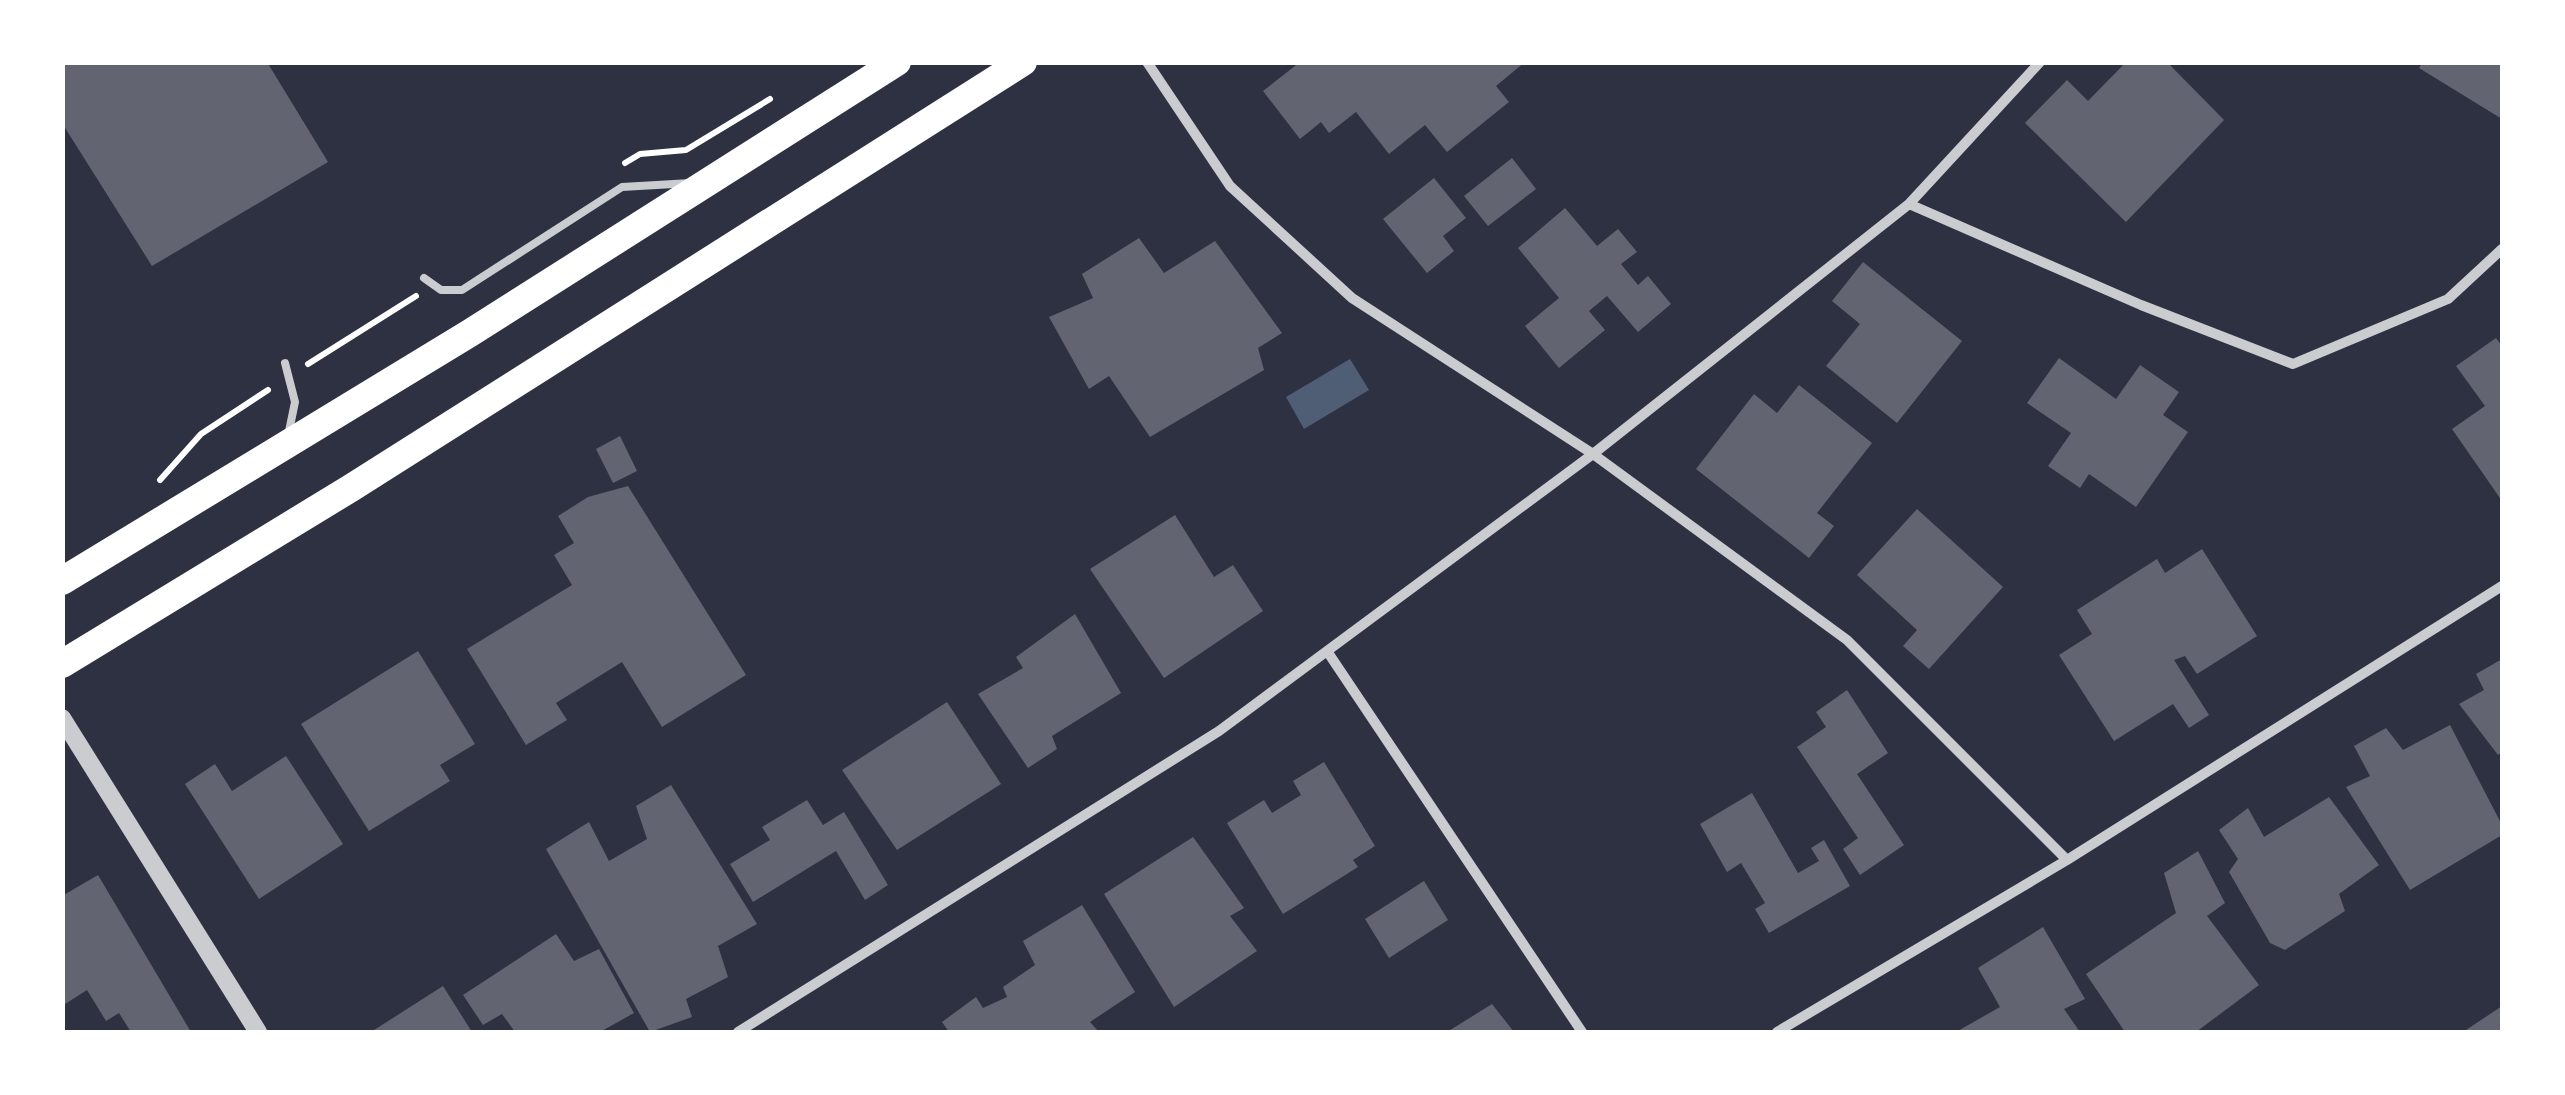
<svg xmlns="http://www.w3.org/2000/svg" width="2565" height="1095" viewBox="0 0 2565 1095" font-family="Poppins,sans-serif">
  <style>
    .water { fill: #4f5d75 }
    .building { fill: #626471 }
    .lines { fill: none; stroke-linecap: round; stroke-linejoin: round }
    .path { stroke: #fff; stroke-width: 6 }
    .service { stroke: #caccd0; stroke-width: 8 }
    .minor { stroke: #caccd0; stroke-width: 10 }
    .tertiary { stroke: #caccd0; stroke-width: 18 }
    .trunk { stroke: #fff; stroke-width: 28 }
  </style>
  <rect width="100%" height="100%" fill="#2d3142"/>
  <path class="water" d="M 1350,359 L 1369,390 L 1304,429 L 1286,397 Z"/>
  <path class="building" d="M 62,62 L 267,62 L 328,162 L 152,266 L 62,123 Z
    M 1300,62 L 1525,62 L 1496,86 L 1509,102 L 1447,152 L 1425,125 L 1389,154 L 1356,112 L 1329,133 L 1321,122 L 1300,139 L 1263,91 Z
    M 2126,62 L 2167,62 L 2224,120 L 2126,222 L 2025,123 L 2067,80 L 2088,101 Z
    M 2423,62 L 2502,62 L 2502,119 L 2419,68 Z
    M 1512,158 L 1536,189 L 1488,226 L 1464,196 Z
    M 1434,178 L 1466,218 L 1443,236 L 1454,251 L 1427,273 L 1383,219 Z
    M 1565,208 L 1597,246 L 1618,229 L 1637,252 L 1621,264 L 1638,285 L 1648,276 L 1671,304 L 1638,332 L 1607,296 L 1589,311 L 1605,330 L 1559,368 L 1525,326 L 1559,298 L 1518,248 Z
    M 1139,238 L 1164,273 L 1215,241 L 1282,333 L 1258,348 L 1264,370 L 1150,437 L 1109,376 L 1089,389 L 1049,317 L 1093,298 L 1082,274 Z
    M 1863,262 L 1962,341 L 1897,423 L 1826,366 L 1860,324 L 1832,301 Z
    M 2496,338 L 2502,346 L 2502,501 L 2452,429 L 2485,406 L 2456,366 Z
    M 2059,358 L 2116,399 L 2140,365 L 2179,392 L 2163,415 L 2188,432 L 2136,507 L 2089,474 L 2080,488 L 2048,466 L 2071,433 L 2027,403 Z
    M 1799,385 L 1872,443 L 1817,513 L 1834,526 L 1809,558 L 1696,469 L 1754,394 L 1777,413 Z
    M 620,436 L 637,471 L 613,483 L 596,449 Z
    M 628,486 L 746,675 L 662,727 L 622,662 L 556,703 L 567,720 L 526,745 L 467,649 L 572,585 L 554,555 L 574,543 L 558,516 L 588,497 Z
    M 1917,509 L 2003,587 L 1929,669 L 1903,646 L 1917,630 L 1857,575 Z
    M 1175,515 L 1214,577 L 1233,565 L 1263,611 L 1164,678 L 1090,569 Z
    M 2202,549 L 2257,636 L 2197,674 L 2185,656 L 2174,660 L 2209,715 L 2189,728 L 2173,704 L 2114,741 L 2059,655 L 2092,634 L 2077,610 L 2157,559 L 2165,573 Z
    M 1075,614 L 1121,693 L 1052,736 L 1057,749 L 1028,768 L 978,694 L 1023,668 L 1016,657 Z
    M 418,651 L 475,744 L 440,765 L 450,781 L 369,831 L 301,724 Z
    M 2502,659 L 2502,752 L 2498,755 L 2459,704 L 2484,690 L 2476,674 Z
    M 1847,690 L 1888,753 L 1857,774 L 1904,845 L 1860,875 L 1843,849 L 1858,838 L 1797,747 L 1826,727 L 1816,712 Z
    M 947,702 L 1001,784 L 897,850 L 842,770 Z
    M 2450,725 L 2502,825 L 2502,835 L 2410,890 L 2346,787 L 2370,776 L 2354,746 L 2386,728 L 2403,750 Z
    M 286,756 L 343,844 L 259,899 L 185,784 L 215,764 L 232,791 Z
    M 1324,762 L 1375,846 L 1353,860 L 1358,867 L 1283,914 L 1227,823 L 1264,800 L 1272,813 L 1301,795 L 1293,781 Z
    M 671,785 L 757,924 L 718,946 L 728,977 L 686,999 L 692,1017 L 650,1032 L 546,849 L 589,822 L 609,861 L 647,839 L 636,806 Z
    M 1752,793 L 1798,873 L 1819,861 L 1811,848 L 1824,840 L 1850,886 L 1769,933 L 1755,909 L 1765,903 L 1741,863 L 1727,872 L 1700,824 Z
    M 2329,797 L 2379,865 L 2339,894 L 2345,911 L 2285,950 L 2270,943 L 2229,872 L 2238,859 L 2219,830 L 2248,808 L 2264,837 Z
    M 807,800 L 823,825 L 844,812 L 888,885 L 865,900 L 836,851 L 753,902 L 730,864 L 770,840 L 762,827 Z
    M 1193,837 L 1244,908 L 1230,916 L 1257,951 L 1174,1007 L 1104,894 Z
    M 2198,851 L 2225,903 L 2207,916 L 2259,985 L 2196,1032 L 2125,1032 L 2086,974 L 2176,913 L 2164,873 Z
    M 98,875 L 191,1032 L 131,1032 L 119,1013 L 106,1021 L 87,990 L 62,1006 L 62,896 Z
    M 1424,881 L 1448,920 L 1389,958 L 1365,919 Z
    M 1082,905 L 1135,992 L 1090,1022 L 1099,1032 L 949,1032 L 942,1022 L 976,997 L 983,1008 L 1007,997 L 1003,987 L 1035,965 L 1023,941 Z
    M 2043,927 L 2085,999 L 2064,1009 L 2080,1032 L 1956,1032 L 2000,1007 L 1978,968 Z
    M 556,934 L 574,961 L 599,949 L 634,1013 L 600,1032 L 515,1032 L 502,1014 L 483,1025 L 463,995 Z
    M 443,986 L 472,1032 L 371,1032 Z
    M 1492,1004 L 1514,1032 L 1447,1032 Z
    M 2502,1006 L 2502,1032 L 2463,1032 Z"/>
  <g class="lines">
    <path class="path" d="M 625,163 L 640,154 L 686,150 L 770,99
      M 308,364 L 416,296
      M 160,480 L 201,434 L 268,390"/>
    <path class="service" d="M 424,278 L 441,290 L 462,290 L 622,187 L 691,183
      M 285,363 L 295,402 L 288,436"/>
    <path class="minor" d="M 1147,62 L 1230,186 L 1352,298 L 1593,454 L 1847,640 L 2067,860
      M 1909,204 L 2141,305 L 2293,364 L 2448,299 L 2502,249
      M 1327,651 L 1582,1032
      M 738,1032 L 1219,731 L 1593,454 L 1909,204 L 2040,62
      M 1777,1032 L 2067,860 L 2502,586"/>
    <path class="tertiary" d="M 62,718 L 258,1032"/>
    <path class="trunk" d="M 62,581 L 470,333 L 897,62
      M 62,664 L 351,488 L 1023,62"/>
  </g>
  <rect width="2565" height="1095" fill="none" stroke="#ffffff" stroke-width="130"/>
</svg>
